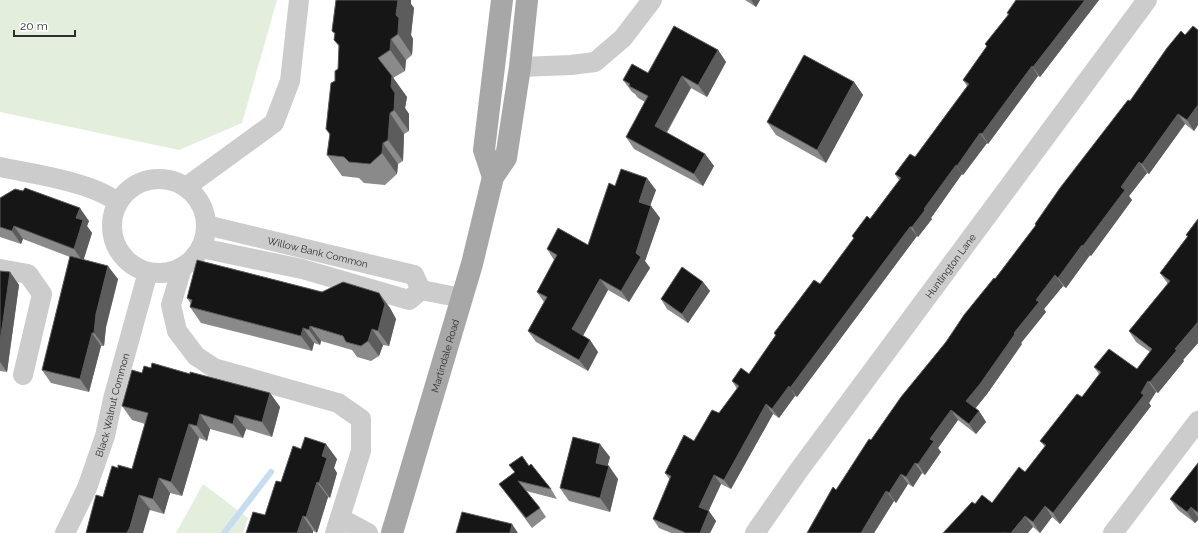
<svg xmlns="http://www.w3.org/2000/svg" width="1198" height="533" viewBox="0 0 1198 533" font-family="Raleway,sans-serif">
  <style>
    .green { fill: #e4eedc }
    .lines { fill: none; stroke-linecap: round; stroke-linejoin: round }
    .stream { stroke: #c6dcef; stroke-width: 6 }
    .minor { stroke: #ccc; stroke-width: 20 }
    .major { stroke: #a7a7a7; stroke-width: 22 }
    .wall { fill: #8a8a8a }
    .shaded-wall { fill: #5c5c5c }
    .building { fill: #161616; stroke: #5c5c5c }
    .labels { text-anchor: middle; stroke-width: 4; stroke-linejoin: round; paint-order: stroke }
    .street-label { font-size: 10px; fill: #2f2f2f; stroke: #fff }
  </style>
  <rect width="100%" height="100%" fill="#fff"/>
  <path class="green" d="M 0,0 L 277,0 L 242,123 L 179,150 L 0,112 Z
    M 203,484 L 248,518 L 243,533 L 176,533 Z"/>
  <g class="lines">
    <path class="stream" d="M 224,533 L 271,472"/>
    <g class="minor">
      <path d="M 520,67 L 571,65 L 595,62 L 623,38 L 652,0"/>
      <path d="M 0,167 C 32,174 94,182 118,203"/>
      <circle cx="159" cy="226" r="47"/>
      <path d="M 186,187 L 274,123 L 290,81 L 299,0"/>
      <path id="s1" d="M 206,225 L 414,275 L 421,290"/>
      <path d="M 201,248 L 302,269 L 409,300 L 421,290 L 462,298"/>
      <path d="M 182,268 L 171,305 L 177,331 L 196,356 L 214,368 L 338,403 L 361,419 L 361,451 L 335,533"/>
      <path d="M 0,269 L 28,274 L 42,294 L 23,375"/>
      <path d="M 340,518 L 368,533"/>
      <path id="s2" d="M 65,533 L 87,488 L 105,436 L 113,399 L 148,272"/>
      <path id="s3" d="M 755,533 L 799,470 L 1147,0"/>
      <path d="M 1113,533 L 1198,421"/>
    </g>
    <g class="major">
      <path d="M 493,177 L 484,150 L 502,0"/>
      <path id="s4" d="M 392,533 L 472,264 L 493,177 L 506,158 L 520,67 L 527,0"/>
    </g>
  </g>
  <path class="wall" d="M 336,0 L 411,0 L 411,4 L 414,8 L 411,35 L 413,39 L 412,55 L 406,60 L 405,71 L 393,78 L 407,97 L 405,108 L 409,114 L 409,131 L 404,134 L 403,161 L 398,164 L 397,174 L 385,185 L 364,183 L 359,178 L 342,176 L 327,155 L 338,69 L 339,47 L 334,40 L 335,34 L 332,31 Z
    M 745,0 L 760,0 L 756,7 Z
    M 1016,0 L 1099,0 L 1040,77 L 1038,76 L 988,144 L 987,143 L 963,175 L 962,174 L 931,218 L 932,219 L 918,237 L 917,236 L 797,397 L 795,396 L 779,418 L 773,414 L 731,489 L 721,484 L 708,511 L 716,521 L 710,533 L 671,533 L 659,528 L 653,519 L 670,480 L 665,473 L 719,413 L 737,389 L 732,381 L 749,374 L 775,336 L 774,333 L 820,284 L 854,238 L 852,236 L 870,219 L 899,180 L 895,174 L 915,157 L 967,86 L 963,80 L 987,47 L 985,44 L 1008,15 L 1007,13 Z
    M 1198,30 L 1198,125 L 1194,131 L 1185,124 L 1149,174 L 1147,173 L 1129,196 L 1132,200 L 1091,256 L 1090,255 L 1066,288 L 1063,286 L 1044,309 L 1046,312 L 1021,343 L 1022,344 L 987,394 L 975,409 L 979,411 L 986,422 L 976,434 L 958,420 L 938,448 L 941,452 L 925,475 L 922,473 L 913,487 L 908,484 L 896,503 L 894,501 L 874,533 L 807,533 L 871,440 L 946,342 L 995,279 L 1036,225 L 1035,224 L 1130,101 L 1185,35 Z
    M 718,50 L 726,62 L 707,97 L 691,88 L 667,133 L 705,154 L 714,166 L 703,186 L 634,149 L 626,137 L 645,102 L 638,98 L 635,94 L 632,92 L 623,80 L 648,73 Z
    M 854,82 L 863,95 L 826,163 L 776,135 L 767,122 Z
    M 615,186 L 656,190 L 650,206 L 651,206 L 660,218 L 645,261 L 650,268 L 629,302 L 608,290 L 583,336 L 590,340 L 598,352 L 588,371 L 536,342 L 528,331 L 544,302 L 537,292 L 554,260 L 547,249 L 588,245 Z
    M 0,198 L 89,221 L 87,226 L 92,233 L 83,260 L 118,279 L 106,327 L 104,346 L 101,346 L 89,392 L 51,383 L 42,370 L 70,257 L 23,239 L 21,244 L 0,237 Z
    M 1198,219 L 1198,343 L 1183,360 L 1184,361 L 1158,393 L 1156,392 L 1149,403 L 1151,406 L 1060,524 L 1052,517 L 1040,533 L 1033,527 L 975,504 L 992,503 L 1025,472 L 1045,447 L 1040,441 L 1082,397 L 1099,374 L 1094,367 L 1137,369 L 1150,352 L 1136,342 L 1129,331 L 1168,284 L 1160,273 L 1188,237 L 1186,235 Z
    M 0,271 L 10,272 L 19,285 L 7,372 L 0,371 Z
    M 703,282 L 710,291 L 688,323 L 667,309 L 661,299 Z
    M 322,292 L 379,293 L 390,308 L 396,319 L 389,346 L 383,345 L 379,356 L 371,361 L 357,357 L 352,350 L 321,341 L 320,345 L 314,343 L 312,351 L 201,323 L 190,307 L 191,304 L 187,298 Z
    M 151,368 L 190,374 L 270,393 L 280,407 L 272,437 L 246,429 L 243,438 L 210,429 L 207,441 L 199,438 L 182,496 L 170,493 L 164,514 L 103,497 L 118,468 L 132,469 L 145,424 L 132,420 L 122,406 L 142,373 Z
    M 610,457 L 607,466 L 618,479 L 610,512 L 569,501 L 560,488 Z
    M 337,459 L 334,468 L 337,473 L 330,498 L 328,497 L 317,533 L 313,531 L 313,533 L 246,533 L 265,515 L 281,482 Z
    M 1198,463 L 1198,520 L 1195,523 L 1178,510 L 1170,499 Z
    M 529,466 L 551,489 L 557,499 L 526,491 L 540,508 L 546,517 L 532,528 L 499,484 Z"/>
  <path class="shaded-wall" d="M 398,0 L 408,0 L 414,8 L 411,35 L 413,39 L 412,55 L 398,34 L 396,15 Z
    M 408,0 L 411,0 L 411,4 Z
    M 751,0 L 760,0 L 756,7 Z
    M 1085,0 L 1099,0 L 1040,77 L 1033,67 Z
    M 391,39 L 406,60 L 405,71 L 390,50 Z
    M 718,50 L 726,62 L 707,97 L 698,85 Z
    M 1032,66 L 1038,76 L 988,144 L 982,134 Z
    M 392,76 L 407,97 L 405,108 L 409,114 L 409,131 L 394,110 L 391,87 Z
    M 682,76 L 691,88 L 663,138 L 655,126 Z
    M 854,82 L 863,95 L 826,163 L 817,150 Z
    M 1198,105 L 1198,125 L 1194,131 L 1187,120 Z
    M 390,113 L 404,134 L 403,161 L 388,140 Z
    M 1178,114 L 1185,124 L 1149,174 L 1142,164 Z
    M 980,133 L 987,143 L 963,175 L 957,166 Z
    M 383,143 L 398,164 L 397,174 L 382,153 Z
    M 705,154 L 714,166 L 703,186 L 694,174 Z
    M 1139,162 L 1147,173 L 1129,196 L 1132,200 L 1091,256 L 1083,246 L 1121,187 Z
    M 956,165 L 962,174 L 931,218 L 932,219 L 918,237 L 912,227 L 924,209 Z
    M 647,178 L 656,190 L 647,214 L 639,202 Z
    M 651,206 L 660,218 L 645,261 L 650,268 L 629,302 L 621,291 L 636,253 Z
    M 80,208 L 89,221 L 87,226 L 92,233 L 83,262 L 74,249 L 76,218 Z
    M 14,226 L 23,239 L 21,244 L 12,231 Z
    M 910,227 L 917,236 L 797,397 L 790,388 Z
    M 1082,245 L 1090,255 L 1066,288 L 1058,278 Z
    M 108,266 L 118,279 L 106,327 L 104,346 L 94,333 L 96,314 Z
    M 10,272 L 19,285 L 7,372 L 0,362 L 0,342 Z
    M 1055,275 L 1063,286 L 1044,309 L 1046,312 L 1021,343 L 1022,344 L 987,394 L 973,411 L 966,401 L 1036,300 Z
    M 600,279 L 608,290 L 580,341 L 572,329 Z
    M 703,282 L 710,291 L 688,323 L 682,314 Z
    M 379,293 L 390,308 L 396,319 L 389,346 L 378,331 Z
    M 1198,322 L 1198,343 L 1183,360 L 1184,361 L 1158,393 L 1150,382 L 1175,349 Z
    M 310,326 L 321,341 L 320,345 L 309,330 Z
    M 303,328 L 314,343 L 312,351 L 301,336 Z
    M 372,329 L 383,345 L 379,356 L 368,341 Z
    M 92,333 L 101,346 L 89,392 L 80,379 Z
    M 590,340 L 598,352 L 588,371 L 579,360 Z
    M 1148,381 L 1156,392 L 1149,403 L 1151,406 L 1060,524 L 1053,513 L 1141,393 Z
    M 789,386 L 795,396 L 779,418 L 772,409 Z
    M 270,393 L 280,407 L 272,437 L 262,422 Z
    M 766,404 L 773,414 L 731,489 L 724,480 Z
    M 951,410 L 958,420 L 938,448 L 941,452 L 925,475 L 918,464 L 930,439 Z
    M 979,411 L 986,422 L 976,434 L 969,424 Z
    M 200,414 L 210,429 L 207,441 L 197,426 Z
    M 235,415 L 246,429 L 243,438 L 233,424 Z
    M 189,424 L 199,438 L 182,496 L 171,482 Z
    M 326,444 L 337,459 L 334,468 L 337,473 L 330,498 L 319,483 L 322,456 Z
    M 600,444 L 610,457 L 605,476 L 596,463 Z
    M 915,463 L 922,473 L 913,487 L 906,477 Z
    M 609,466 L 618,479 L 610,512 L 600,498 Z
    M 901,474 L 908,484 L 896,503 L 889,493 Z
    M 714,475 L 721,484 L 706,517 L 699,507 Z
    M 159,478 L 170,493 L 164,514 L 153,499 Z
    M 317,482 L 328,497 L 317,533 L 306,517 Z
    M 886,491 L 894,501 L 874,533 L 860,533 Z
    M 139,495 L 150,509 L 143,533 L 127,533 Z
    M 1045,506 L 1052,517 L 1040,533 L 1033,522 Z
    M 1191,507 L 1198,517 L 1198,520 L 1195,523 L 1187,512 Z
    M 709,511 L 716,521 L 710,533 L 700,533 Z
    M 303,516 L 313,531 L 313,533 L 297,533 Z
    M 1025,516 L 1033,527 L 1028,533 L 1011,533 Z
    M 512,524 L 518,533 L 510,533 Z"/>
  <path class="building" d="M 336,0 L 398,0 L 396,15 L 399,18 L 398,34 L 391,39 L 390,50 L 378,58 L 392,76 L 391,87 L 395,93 L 394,110 L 390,113 L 388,140 L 383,143 L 382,153 L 370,164 L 349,162 L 344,157 L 327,155 L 330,134 L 326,129 L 331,83 L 335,81 L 335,71 L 338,69 L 339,45 L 334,40 L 335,33 L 332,31 Z
    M 1016,0 L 1085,0 L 1033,67 L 1032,66 L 982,134 L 980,133 L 957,166 L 956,165 L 924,209 L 925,210 L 912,227 L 910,227 L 790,388 L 789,386 L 772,409 L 766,404 L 724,480 L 714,475 L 699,507 L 709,511 L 700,533 L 686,533 L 653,519 L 671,476 L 665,473 L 684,435 L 694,441 L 712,410 L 719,413 L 739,386 L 732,381 L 741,368 L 749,374 L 776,335 L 774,333 L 814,280 L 820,284 L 854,238 L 852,236 L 867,216 L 870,219 L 901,178 L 895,174 L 910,154 L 915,157 L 969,84 L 963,80 L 987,46 L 985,44 L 1009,14 L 1007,13 Z
    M 674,26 L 718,50 L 698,85 L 682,76 L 655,126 L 705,154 L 694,174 L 626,137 L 648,96 L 629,86 L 630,84 L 623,80 L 632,64 L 648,73 Z
    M 1193,26 L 1198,30 L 1198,105 L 1187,120 L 1178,114 L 1142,164 L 1139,162 L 1121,187 L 1125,190 L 1083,246 L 1082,245 L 1058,278 L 1055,275 L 1036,300 L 1039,302 L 1014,333 L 1015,334 L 980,384 L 966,401 L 979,411 L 969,424 L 951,410 L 930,439 L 934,441 L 918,464 L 915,463 L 906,477 L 901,474 L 889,493 L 886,491 L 861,533 L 807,533 L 833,487 L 836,490 L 869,439 L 871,440 L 901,397 L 946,342 L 964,315 L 994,278 L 995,279 L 1036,225 L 1035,224 L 1060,188 L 1128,100 L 1130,101 L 1167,48 L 1181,31 L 1185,35 Z
    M 804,55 L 854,82 L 817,150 L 767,122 Z
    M 621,169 L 647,178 L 639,202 L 651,206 L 636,253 L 641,257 L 621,291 L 600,279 L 572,329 L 590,340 L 579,360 L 528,331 L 547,297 L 537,292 L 557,255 L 547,249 L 558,228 L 588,245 L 609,183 L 615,186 Z
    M 25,188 L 80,208 L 76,218 L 83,220 L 74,249 L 14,226 L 12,231 L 0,227 L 0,198 L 15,189 L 23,191 Z
    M 1198,219 L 1198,322 L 1175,349 L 1177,350 L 1150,382 L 1148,381 L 1141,393 L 1144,395 L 1053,513 L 1045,506 L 1033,522 L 1025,516 L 1011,533 L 1005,533 L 1004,532 L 1004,533 L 943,533 L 972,502 L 975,504 L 982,495 L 992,503 L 1019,467 L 1025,472 L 1046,445 L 1040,441 L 1077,394 L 1082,397 L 1101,372 L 1094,367 L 1109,349 L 1137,369 L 1152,349 L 1129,331 L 1170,281 L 1160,273 L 1188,236 L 1186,235 Z
    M 70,256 L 108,266 L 96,314 L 94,333 L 92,333 L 80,379 L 42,370 Z
    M 197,260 L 322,292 L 343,282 L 379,293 L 385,304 L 378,331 L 372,329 L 368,341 L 361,346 L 346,342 L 343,336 L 310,326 L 309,330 L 303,328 L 301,336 L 190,307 L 192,300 L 187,298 Z
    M 682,267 L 703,282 L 682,314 L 661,299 Z
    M 0,271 L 10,272 L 0,342 Z
    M 152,363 L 190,374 L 190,372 L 270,393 L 262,422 L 235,415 L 233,424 L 200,414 L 197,426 L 189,424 L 171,482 L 159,478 L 153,499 L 139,495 L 130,527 L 127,533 L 86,533 L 96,495 L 103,497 L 112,466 L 118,468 L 118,465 L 132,469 L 148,413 L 122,406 L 132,370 L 142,373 L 144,366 L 151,368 Z
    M 305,437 L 326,444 L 322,456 L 327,458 L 319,483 L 317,482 L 306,517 L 303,516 L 297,533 L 246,533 L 253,512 L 265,515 L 276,481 L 281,482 L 293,446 L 301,449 Z
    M 573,437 L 600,444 L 596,463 L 609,466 L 600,498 L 560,488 Z
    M 522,456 L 529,466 L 531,464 L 551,489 L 518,481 L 540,508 L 526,518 L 499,484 L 515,472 L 509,465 Z
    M 1198,463 L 1198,513 L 1191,507 L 1187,512 L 1170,499 Z
    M 462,512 L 512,524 L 510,533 L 456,533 Z"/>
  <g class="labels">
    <g class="street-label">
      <text dy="4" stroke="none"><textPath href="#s1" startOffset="115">Willow Bank Common</textPath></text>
      <text dy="4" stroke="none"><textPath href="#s3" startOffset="331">Huntington Lane</textPath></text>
      <text dy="4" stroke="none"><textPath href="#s4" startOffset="185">Martindale Road</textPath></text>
      <text dy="4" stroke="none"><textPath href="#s2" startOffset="137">Black Walnut Common</textPath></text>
    </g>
  </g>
  <path d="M14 30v6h61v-6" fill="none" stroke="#2f2f2f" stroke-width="2"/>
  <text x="20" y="30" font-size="12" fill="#2f2f2f" stroke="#ffffff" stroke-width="3" paint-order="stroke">20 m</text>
</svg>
